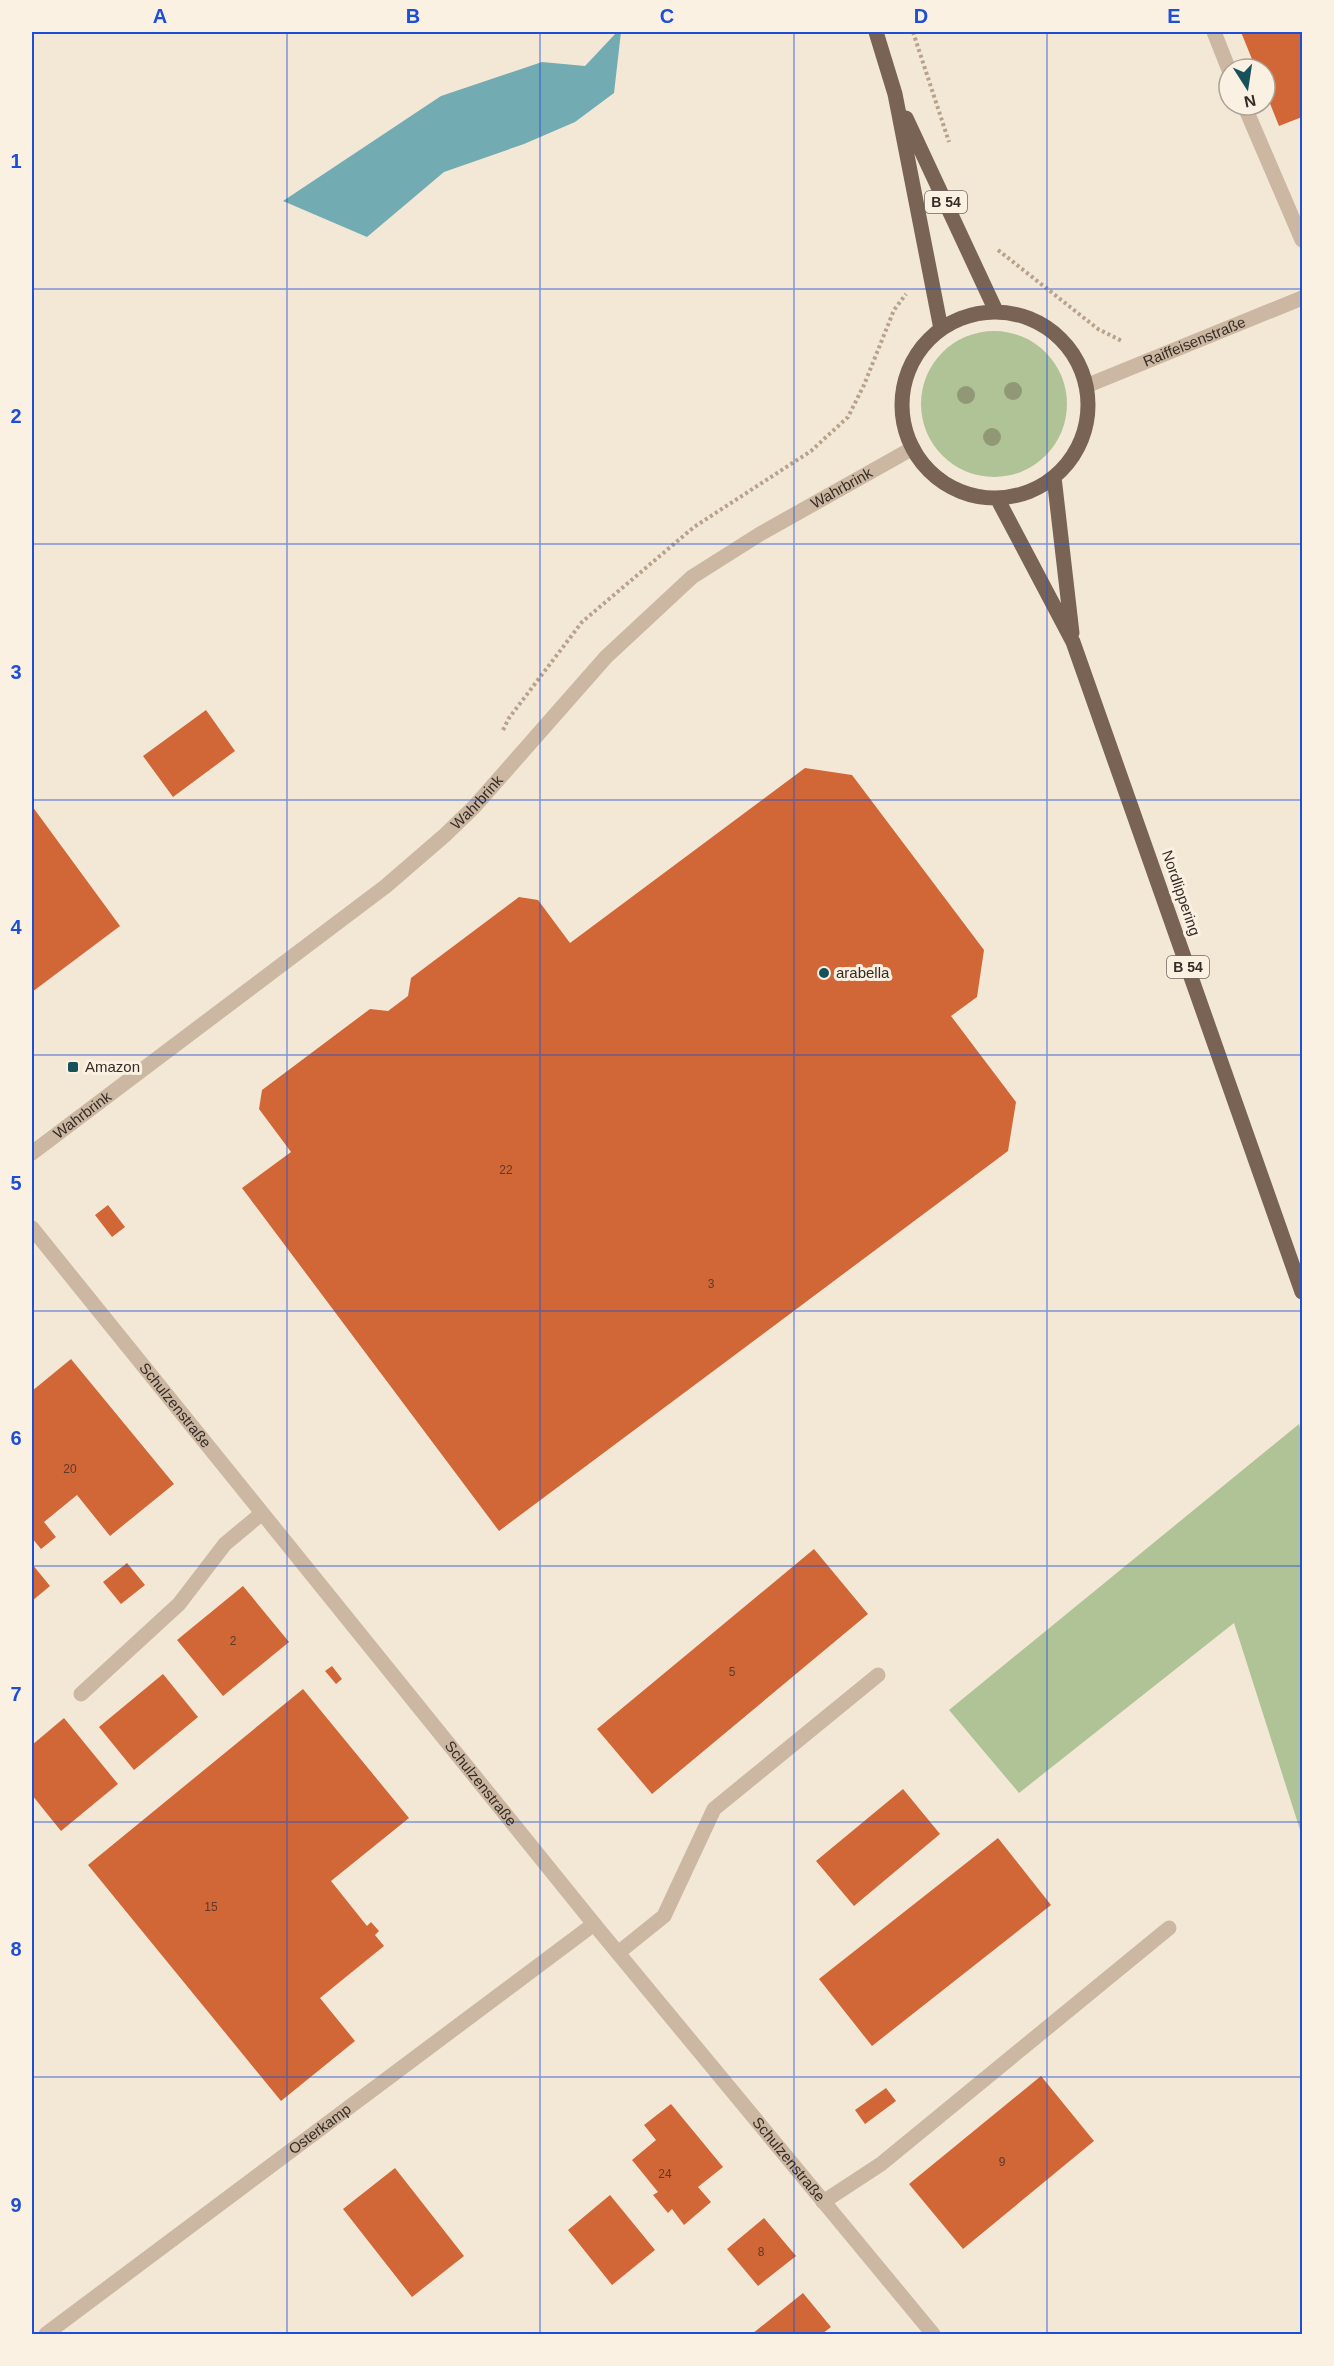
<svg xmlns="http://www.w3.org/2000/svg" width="1334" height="2366" viewBox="0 0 1334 2366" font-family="Helvetica,sans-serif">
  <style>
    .green { fill: #b0c396 }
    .water { fill: #73abb2 }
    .building { fill: #d16737 }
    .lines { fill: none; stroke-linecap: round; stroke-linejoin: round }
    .path { stroke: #b8a28c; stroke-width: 4; stroke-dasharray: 3 3; stroke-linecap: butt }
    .minor { stroke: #ccb8a2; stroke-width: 15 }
    .major { stroke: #796354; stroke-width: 15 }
    .tree { fill: #919876 }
    .grid { fill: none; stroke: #1d4ed8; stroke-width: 1.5; stroke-opacity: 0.55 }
    .poi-dot { fill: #17515a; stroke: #fbf1e3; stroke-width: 2 }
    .labels { text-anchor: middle; stroke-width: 6; stroke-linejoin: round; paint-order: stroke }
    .number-label { font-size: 12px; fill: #5d3a2a }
    .shield { fill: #fbf1e3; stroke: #71665e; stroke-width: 1.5 }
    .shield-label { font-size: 14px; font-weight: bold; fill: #362b25 }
    .street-label { font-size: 15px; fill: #362b25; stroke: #fbf1e3 }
    .poi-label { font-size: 15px; fill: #362b25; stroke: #fbf1e3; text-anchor: start }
    .neatline { fill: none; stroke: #1d4ed8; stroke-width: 2 }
    .grid-label { font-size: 20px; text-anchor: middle; font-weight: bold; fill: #1d4ed8 }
  </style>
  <rect width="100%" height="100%" fill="#f3e8d6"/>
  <path class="green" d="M921 404a73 73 0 1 1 146 0a73 73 0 1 1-146 0Z
    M 1299,1424 L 1302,1436 L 1302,1836 L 1234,1623 L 1019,1793 L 949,1710 Z"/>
  <path class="water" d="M 617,32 L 621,32 L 614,93 L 575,122 L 524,144 L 444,172 L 367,237 L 283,201 L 441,96 L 542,62 L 585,66 Z"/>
  <path class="building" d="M 1241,32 L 1302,32 L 1302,117 L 1279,126 L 1265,91 L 1265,69 L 1256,69 Z
    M 206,710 L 235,751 L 173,797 L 143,756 Z
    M 805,768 L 852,775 L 984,950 L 977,997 L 951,1016 L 1016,1102 L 1008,1151 L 499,1531 L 242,1188 L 291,1152 L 259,1109 L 262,1090 L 370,1009 L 388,1011 L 408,996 L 411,978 L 519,897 L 538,900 L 570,943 Z
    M 32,806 L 120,926 L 32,992 Z
    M 108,1205 L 125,1227 L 112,1237 L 95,1215 Z
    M 71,1359 L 174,1484 L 110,1536 L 77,1495 L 44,1522 L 56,1537 L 41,1549 L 32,1538 L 32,1391 Z
    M 814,1549 L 868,1614 L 652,1794 L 597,1729 Z
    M 127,1563 L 145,1585 L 121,1604 L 103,1582 Z
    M 32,1564 L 50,1586 L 32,1601 Z
    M 243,1586 L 289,1642 L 223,1696 L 177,1640 Z
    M 332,1666 L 342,1679 L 336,1684 L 325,1671 Z
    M 163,1674 L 198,1717 L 134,1770 L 99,1727 Z
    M 303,1689 L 409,1818 L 331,1881 L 367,1926 L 371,1922 L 379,1931 L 375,1935 L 384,1946 L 320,1998 L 355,2041 L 281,2101 L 88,1865 Z
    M 64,1718 L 118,1784 L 61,1831 L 32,1795 L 32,1745 Z
    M 903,1789 L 940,1834 L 854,1906 L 816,1861 Z
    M 998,1838 L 1051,1905 L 872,2046 L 819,1979 Z
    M 1041,2076 L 1094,2141 L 963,2249 L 909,2184 Z
    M 886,2088 L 896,2101 L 865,2124 L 855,2110 Z
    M 671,2104 L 723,2167 L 698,2187 L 711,2202 L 684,2225 L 672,2209 L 668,2213 L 653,2195 L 658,2192 L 632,2160 L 656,2140 L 644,2125 Z
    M 395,2168 L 464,2256 L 412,2297 L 343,2209 Z
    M 610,2195 L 655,2250 L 612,2285 L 568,2230 Z
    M 764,2218 L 796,2256 L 758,2286 L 727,2249 Z
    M 803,2293 L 831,2327 L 822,2334 L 752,2334 Z"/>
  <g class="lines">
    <path class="path" d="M 913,32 L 949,142
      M 998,250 L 1098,329 L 1122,341
      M 503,730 L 509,718 L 582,622 L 694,527 L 811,451 L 848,417 L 864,385 L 894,310 L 906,294"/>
    <g class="minor">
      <path d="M 1214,32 L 1229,70"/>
      <path d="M 1244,105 L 1302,240"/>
      <path id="s1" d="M 1086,386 L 1302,298"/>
      <path id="s2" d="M 32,1153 L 386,886 L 445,835 L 474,807 L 606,657 L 692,577 L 760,534 L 913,448"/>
      <path id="s3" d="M 32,1228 L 594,1924 L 933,2334"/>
      <path d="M 81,1694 L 179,1604 L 225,1544 L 261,1514"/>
      <path d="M 618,1953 L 664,1916 L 714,1809 L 878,1675"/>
      <path d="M 823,2202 L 881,2164 L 1169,1928"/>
      <path id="s4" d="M 46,2334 L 594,1924"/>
    </g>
    <path class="major" d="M 876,32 L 895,94 L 941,329
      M 906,118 L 996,311
      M902 405a93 93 0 1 1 186 0a93 93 0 1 1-186 0Z
      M 1054,477 L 1072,633
      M 997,498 L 1073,642 L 1302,1292"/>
  </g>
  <g class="tree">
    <circle cx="1013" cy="391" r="9"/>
    <circle cx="966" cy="395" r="9"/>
    <circle cx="992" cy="437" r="9"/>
  </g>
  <path class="grid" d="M 287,32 L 287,2334M 540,32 L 540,2334M 794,32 L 794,2334M 1047,32 L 1047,2334M 32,289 L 1302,289M 32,544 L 1302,544M 32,800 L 1302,800M 32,1055 L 1302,1055M 32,1311 L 1302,1311M 32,1566 L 1302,1566M 32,1822 L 1302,1822M 32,2077 L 1302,2077"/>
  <g class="poi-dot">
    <circle cx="824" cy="973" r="6"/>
    <rect x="67" y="1061" width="12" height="12" rx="3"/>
  </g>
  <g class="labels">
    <g class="number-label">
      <text x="506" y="1174">22</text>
      <text x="711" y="1288">3</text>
      <text x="70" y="1473">20</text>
      <text x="233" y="1645">2</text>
      <text x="732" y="1676">5</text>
      <text x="211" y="1911">15</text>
      <text x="1002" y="2166">9</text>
      <text x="665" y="2178">24</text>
      <text x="761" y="2256">8</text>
    </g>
    <g class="shield">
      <rect x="925" y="191" width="42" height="22" rx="4.5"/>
      <rect x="1167" y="956" width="42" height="22" rx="4.5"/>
    </g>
    <g class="shield-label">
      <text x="946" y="207">B 54</text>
      <text x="1188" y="972">B 54</text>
    </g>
    <g class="street-label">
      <text dy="5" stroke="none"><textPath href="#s1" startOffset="117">Raiffeisenstraße</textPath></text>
      <text dy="5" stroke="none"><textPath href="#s2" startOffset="1053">Wahrbrink</textPath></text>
      <text dy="5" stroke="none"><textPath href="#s2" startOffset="567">Wahrbrink</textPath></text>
      <text transform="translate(1181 893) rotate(71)" y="5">Nordlippering</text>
      <text dy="5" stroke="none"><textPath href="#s2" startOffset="63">Wahrbrink</textPath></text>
      <text dy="5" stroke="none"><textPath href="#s3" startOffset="228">Schulzenstraße</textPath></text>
      <text dy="5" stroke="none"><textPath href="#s3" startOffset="714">Schulzenstraße</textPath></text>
      <text dy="5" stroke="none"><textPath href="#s4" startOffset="342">Osterkamp</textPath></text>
      <text dy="5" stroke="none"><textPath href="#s3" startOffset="1200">Schulzenstraße</textPath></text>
    </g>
    <g class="poi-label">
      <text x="836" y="978">arabella</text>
      <text x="85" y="1072">Amazon</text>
    </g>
  </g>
  <rect width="1334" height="2366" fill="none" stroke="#fbf1e3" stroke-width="66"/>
  <g transform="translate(1247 87) rotate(168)"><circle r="28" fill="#fbf1e3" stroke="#aca297" stroke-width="1.5"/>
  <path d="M0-4.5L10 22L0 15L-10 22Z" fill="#17515a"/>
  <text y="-9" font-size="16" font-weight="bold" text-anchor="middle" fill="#362b25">N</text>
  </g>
  <rect x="33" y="33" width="1268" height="2300" class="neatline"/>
  <g class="grid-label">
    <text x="160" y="23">A</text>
    <text x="413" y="23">B</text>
    <text x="667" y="23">C</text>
    <text x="921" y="23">D</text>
    <text x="1174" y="23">E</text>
    <text x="16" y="168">1</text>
    <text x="16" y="423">2</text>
    <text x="16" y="679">3</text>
    <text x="16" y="934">4</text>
    <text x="16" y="1190">5</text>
    <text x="16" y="1445">6</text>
    <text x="16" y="1701">7</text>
    <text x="16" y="1956">8</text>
    <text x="16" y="2212">9</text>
  </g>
</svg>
